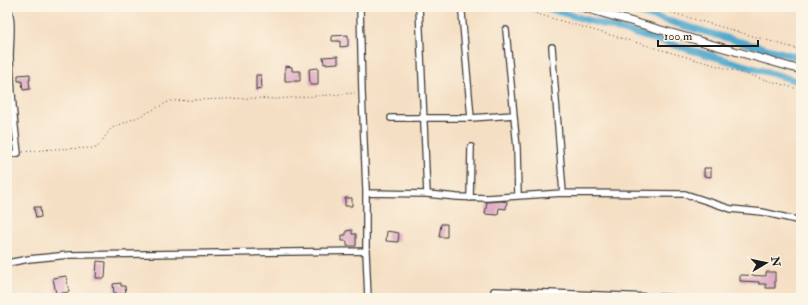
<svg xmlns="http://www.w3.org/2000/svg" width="808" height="305" viewBox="0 0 808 305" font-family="'IM FELL Double Pica',serif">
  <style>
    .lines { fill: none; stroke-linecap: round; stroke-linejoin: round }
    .canal { stroke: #51a9ce; stroke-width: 7 }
    .building { fill: #d9a1bf }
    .minor-casing { stroke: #3d3935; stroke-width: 8 }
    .tertiary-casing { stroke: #3d3935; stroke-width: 9 }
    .path { stroke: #3d3935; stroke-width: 1; stroke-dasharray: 1 3; stroke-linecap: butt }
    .minor { stroke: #fff; stroke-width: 5.5 }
    .tertiary { stroke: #fff; stroke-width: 7 }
  </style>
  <rect width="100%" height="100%" fill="#fcf5e5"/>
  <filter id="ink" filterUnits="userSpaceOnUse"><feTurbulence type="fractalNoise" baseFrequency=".025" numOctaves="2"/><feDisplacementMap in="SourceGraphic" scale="8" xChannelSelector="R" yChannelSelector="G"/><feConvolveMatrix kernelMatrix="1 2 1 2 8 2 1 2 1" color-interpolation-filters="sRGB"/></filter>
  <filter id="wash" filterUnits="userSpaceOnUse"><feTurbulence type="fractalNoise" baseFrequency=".012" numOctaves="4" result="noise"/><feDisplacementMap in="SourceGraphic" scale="16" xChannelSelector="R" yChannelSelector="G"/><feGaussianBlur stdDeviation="0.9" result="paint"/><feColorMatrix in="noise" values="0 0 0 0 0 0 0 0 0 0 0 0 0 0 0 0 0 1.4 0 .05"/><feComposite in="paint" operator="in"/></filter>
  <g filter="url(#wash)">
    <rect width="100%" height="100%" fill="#f5dfc4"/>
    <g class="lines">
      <path class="canal" d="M 543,7 L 801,82
        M 619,7 L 734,40 L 801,58"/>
    </g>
    <g id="blocks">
      <path class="building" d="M 348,35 L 348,46 L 340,47 L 340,41 L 332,41 L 332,36 Z
        M 338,56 L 338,63 L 324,64 L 323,57 Z
        M 285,66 L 292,67 L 292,71 L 300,71 L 300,81 L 285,81 Z
        M 318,68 L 318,85 L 310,85 L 309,69 Z
        M 30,74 L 30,80 L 29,80 L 30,89 L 23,90 L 22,81 L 18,81 L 18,75 Z
        M 256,75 L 261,75 L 262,89 L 256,90 Z
        M 704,168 L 711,168 L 711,177 L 704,176 Z
        M 345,198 L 352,198 L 352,206 L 345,206 Z
        M 501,201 L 507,202 L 506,209 L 499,208 L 498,215 L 485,214 L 487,202 Z
        M 34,207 L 40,207 L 41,217 L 36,218 Z
        M 441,224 L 447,224 L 447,237 L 439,237 Z
        M 352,230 L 352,234 L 356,234 L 356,246 L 347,246 L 347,241 L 342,241 L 342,235 L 346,235 L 346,231 Z
        M 387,231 L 399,233 L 398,242 L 386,241 Z
        M 97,261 L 106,262 L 105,278 L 96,278 Z
        M 766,272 L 775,272 L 775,288 L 766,288 L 766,284 L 759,284 L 759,282 L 740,281 L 740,275 L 766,276 Z
        M 66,276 L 69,292 L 56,294 L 53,278 Z
        M 121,283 L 121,286 L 125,286 L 126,295 L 117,297 L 117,293 L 114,293 L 113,284 Z"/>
    </g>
  </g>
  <g filter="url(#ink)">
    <use href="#blocks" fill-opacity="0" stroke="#3d3935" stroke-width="1"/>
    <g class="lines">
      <g class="minor-casing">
        <path id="minor" d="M 360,7 L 362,92 L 366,190 L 366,251 L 368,298
          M 419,7 L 427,194
          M 462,13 L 471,118
          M 506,30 L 517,148 L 518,196
          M 552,47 L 563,193
          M 391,118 L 471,118 L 514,115
          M 7,155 L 18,153 C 14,121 11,89 10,57 C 10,41 13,22 8,7
          M 366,193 L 427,194 L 457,197 L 487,198 L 563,193 L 685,194 L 731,209 L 762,212 L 801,221
          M 470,198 L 471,147
          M 7,263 L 29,259 L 69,255 L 366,251
          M 494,291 L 677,298"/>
      </g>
      <g class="tertiary-casing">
        <path id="tertiary" d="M 581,7 L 801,70"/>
      </g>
      <path class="path" d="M 513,7 L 801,90
        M 652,7 L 801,50
        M 23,152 L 54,149 L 97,148 L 109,131 L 112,128 L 145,114 L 170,101 L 251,98 L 276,99 L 355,93"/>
      <use href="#minor" class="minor"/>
      <use href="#tertiary" class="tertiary"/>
    </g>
  </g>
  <rect width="808" height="305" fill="none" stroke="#fcf5e5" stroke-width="24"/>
  <g transform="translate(766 263) rotate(81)" stroke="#fcf5e5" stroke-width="3" paint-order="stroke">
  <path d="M0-3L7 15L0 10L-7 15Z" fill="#1c1c1c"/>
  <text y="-6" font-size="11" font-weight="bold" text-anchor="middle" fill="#1c1c1c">N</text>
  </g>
  <path d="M658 40v6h100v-6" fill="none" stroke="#1c1c1c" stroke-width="2"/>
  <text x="664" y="40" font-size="12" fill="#1c1c1c" stroke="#fcf5e5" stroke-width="3" paint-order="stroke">100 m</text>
</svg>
